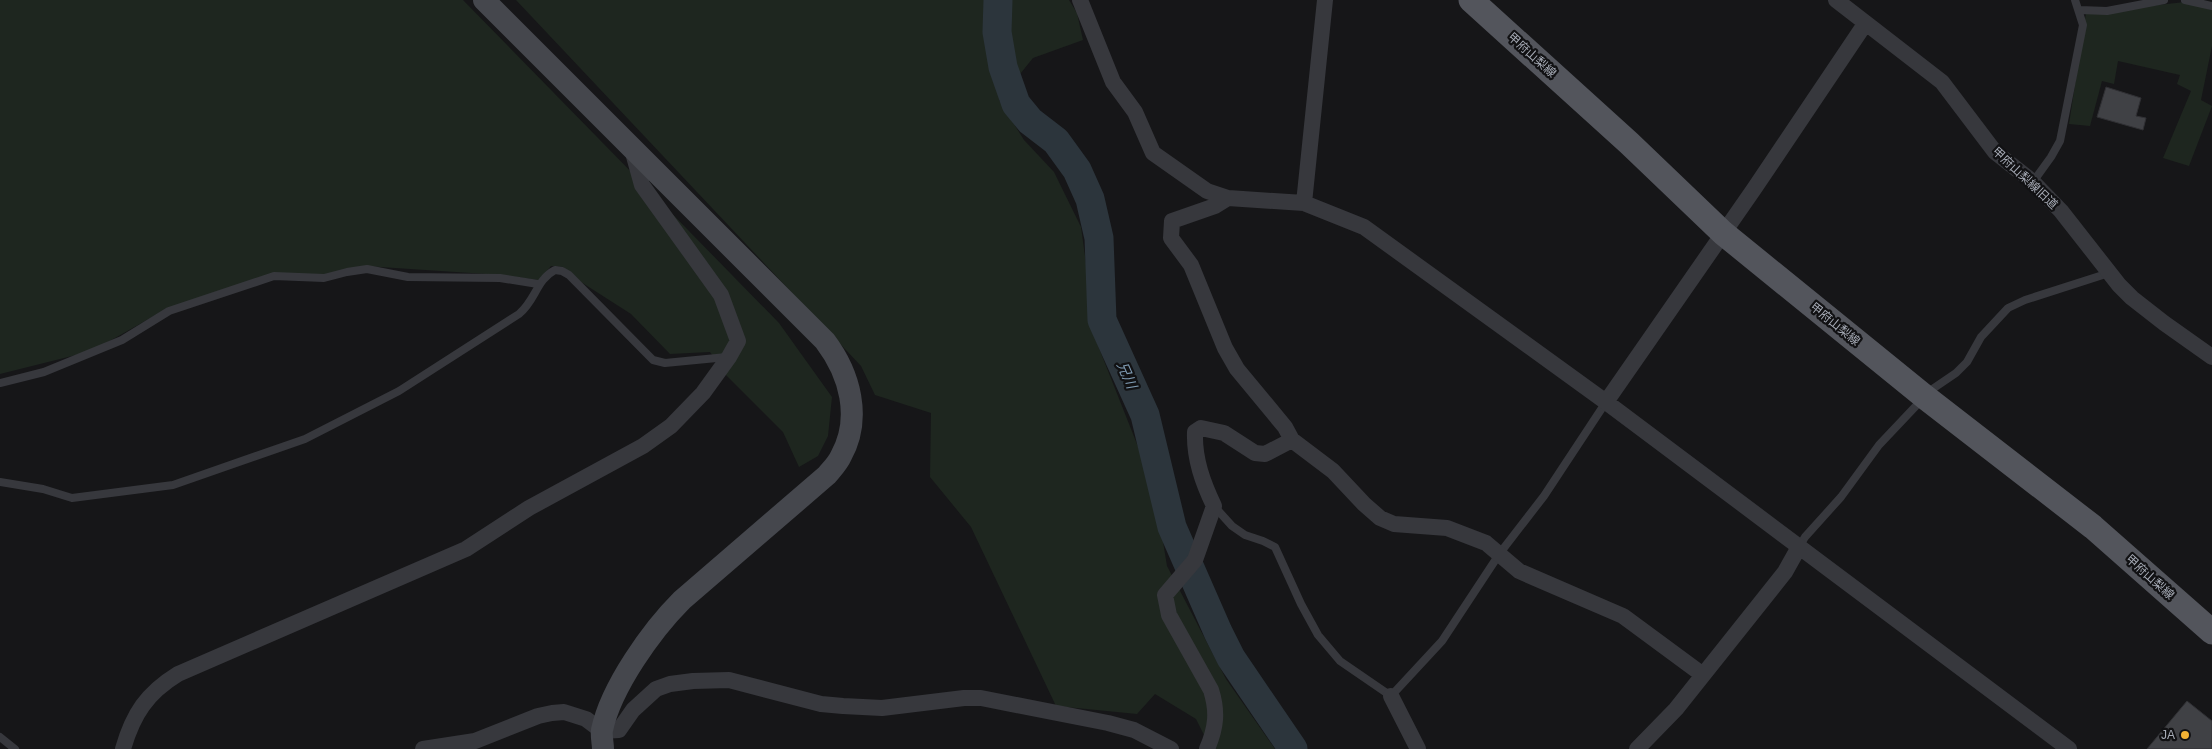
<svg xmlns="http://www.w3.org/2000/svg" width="2212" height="749" viewBox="0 0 2212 749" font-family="Helvetica,'Noto Sans JP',sans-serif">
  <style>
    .green { fill: #1e261f }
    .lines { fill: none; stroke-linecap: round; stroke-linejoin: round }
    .river { stroke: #2c353c; stroke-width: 29 }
    .building { fill: #404145; stroke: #303034 }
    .lane { stroke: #37383d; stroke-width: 8 }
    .street { stroke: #37383d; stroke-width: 16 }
    .secondary { stroke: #45474d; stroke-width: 22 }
    .primary { stroke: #53555c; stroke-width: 25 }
    .poi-dot { fill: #f2b134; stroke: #111113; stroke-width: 2 }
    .labels { text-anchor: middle; stroke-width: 4.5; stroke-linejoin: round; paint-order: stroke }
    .street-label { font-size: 12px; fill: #a8adb8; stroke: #111113 }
    .poi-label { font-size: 12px; fill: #a8adb8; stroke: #111113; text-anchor: end }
    .water-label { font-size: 14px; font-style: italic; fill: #7f9bb3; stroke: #111113 }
  </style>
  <rect width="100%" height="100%" fill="#161618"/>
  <path class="green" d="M 0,0 L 463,0 L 779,323 L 832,397 L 828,436 L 818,456 L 799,467 L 783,432 L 725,374 L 710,352 L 670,354 L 631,314 L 581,282 L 563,267 L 551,266 L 539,280 L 501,275 L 365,266 L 323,275 L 269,275 L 168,308 L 92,351 L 0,374 Z
    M 516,0 L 1069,0 L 1077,13 L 1083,40 L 1033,58 L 999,100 L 1024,140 L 1054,172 L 1081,227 L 1088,278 L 1091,328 L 1154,487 L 1167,566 L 1226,679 L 1275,749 L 1211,749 L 1196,719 L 1155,694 L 1137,714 L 1056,706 L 971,527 L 930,477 L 931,413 L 875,395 L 861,366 Z
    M 2185,2 L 2212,10 L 2212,46 L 2201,100 L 2212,106 L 2189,166 L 2163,158 L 2191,91 L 2177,84 L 2180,75 L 2118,61 L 2114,84 L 2102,81 L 2090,126 L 2069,124 L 2086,13 Z"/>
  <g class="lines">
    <path class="river" d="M 998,0 L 997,32 L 1003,67 L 1016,104 L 1030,121 L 1056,141 L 1077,170 L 1090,199 L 1099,238 L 1102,320 L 1145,415 L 1172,527 L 1218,632 L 1231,658 L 1293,749"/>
  </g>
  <path class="building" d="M 2106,87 L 2141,98 L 2136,116 L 2146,118 L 2143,130 L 2097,117 Z
    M 2187,701 L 2212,721 L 2212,749 L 2147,749 Z"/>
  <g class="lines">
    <path class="lane" d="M 2185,0 L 2212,6
      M 2080,10 L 2107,11 L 2164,0
      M 2033,182 L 2051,157 L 2060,141 L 2083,25 L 2075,0
      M 0,383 L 44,372 L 122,340 L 169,311 L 274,276 L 324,278 L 347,272 L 367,269 L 408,277 L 500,278 L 538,284
      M 0,482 L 43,489 L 72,498 L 173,485 L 305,439 L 399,391 L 519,314 C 536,300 536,280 555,270 L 562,271 L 569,275 L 653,360 L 665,363 L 727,357
      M 1214,506 L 1232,526 L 1245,535 L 1263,541 L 1275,547 L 1301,604 L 1318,635 L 1340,661 L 1391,696 L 1442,641 L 1500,553 L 1544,496 L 1606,402
      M 1799,547 L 1805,537 L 1841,497 L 1879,445 L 1931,390 L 1956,373 L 1967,362 L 1981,337 L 2008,308 L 2025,300 L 2109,273
      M 0,737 L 15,749"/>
    <path class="street" d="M 1080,0 L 1113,82 L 1135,112 L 1153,153 L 1207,191 L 1228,198 L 1304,203 L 1364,227 L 1606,402 L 2069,749
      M 1836,0 L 1942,82 L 1995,152 L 2033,182 L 2061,211 L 2119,285 L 2132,298 L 2164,323 L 2212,357
      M 1228,198 L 1215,206 L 1172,221 L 1171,238 L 1191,265 L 1225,348 L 1237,369 L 1285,427 L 1292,440 L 1333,471 L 1364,504 L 1380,518 L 1394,524 L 1447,528 L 1486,543 L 1519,571 L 1623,616 L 1703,675
      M 1304,203 L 1325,0
      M 1606,402 L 1754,189 L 1865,24
      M 1391,696 L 1418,749
      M 123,749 C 133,714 147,693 178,674 L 466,549 L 529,508 L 643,446 L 671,426 L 703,393 L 729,357 L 738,341 L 721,295 L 642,185 L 632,149
      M 423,749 L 475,741 L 538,716 L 552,713 L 564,712 L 586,719 L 602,731 L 619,730 L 633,710 L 656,689 L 670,684 L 693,681 L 729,680 L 821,704 L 843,706 L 882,708 L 964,698 L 981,698 L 1108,723 L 1134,730 L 1171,749
      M 1207,749 C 1216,728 1218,712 1211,690 L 1169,615 L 1165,595 L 1195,560 L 1214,506 C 1203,483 1194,459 1195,432 L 1201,428 L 1224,433 L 1255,453 L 1265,454 L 1292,440
      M 1637,749 L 1676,709 L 1785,572 L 1799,547"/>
    <path class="secondary" d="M 484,0 L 825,341 C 850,374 862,418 841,456 C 838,463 832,469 827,475 L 682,600 C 652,630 611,687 602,730 C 601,736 603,743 603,749"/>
    <path class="primary" d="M 1471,0 L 1629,143 L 1723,233 L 1925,397 L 2093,527 L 2212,632"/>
  </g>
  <circle class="poi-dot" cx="2185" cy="735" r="5"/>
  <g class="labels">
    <g class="street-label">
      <text transform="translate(1532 55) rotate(42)" y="4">甲府山梨線</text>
      <text transform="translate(2025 178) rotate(43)" y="4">甲府山梨線旧道</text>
      <text transform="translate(1835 324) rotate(39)" y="4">甲府山梨線</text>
      <text transform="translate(2150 577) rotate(42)" y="4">甲府山梨線</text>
    </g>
    <g class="poi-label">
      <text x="2175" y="739">JA</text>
    </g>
    <g class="water-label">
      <text transform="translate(1127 375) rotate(66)" y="5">兄川</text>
    </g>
  </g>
</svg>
